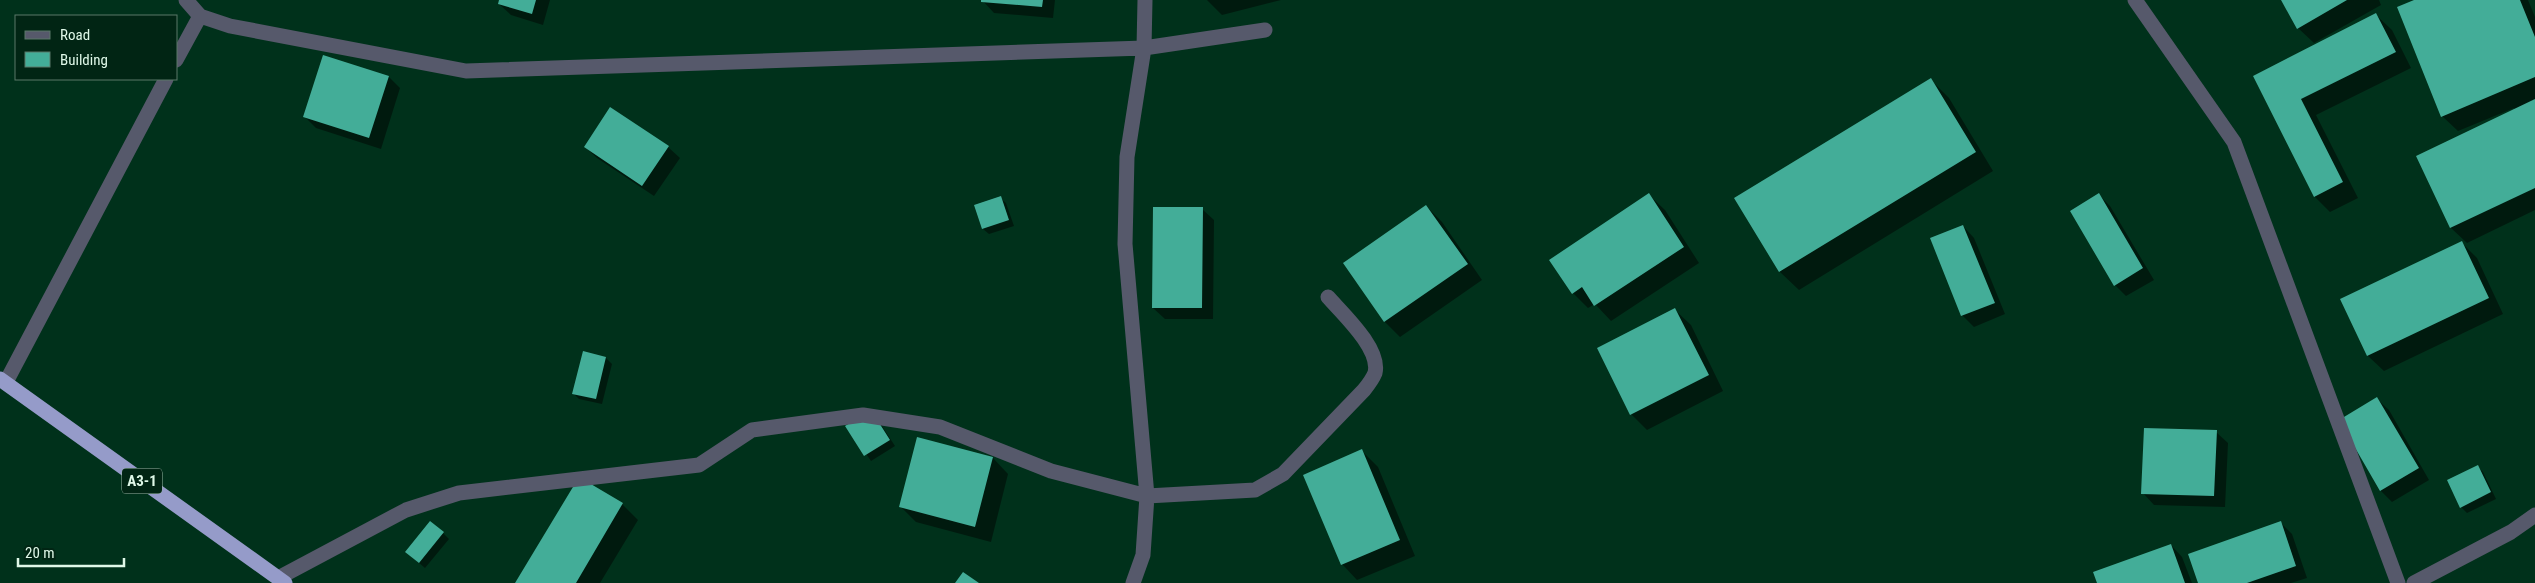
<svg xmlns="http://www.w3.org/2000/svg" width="2535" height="583" viewBox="0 0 2535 583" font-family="'Roboto Condensed',sans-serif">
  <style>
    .shadow { fill: #0007 }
    .building { fill: #43ad98 }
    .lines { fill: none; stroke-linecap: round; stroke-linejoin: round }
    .minor { stroke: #56596b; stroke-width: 15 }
    .highway { stroke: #959bc9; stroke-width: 15 }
    .labels { text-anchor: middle; stroke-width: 5; stroke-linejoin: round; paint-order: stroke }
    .shield { fill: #012514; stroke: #9cb9a8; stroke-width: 1 }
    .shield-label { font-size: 15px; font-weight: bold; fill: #dff8e8 }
  </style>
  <rect width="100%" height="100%" fill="#00311b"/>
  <path class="shadow" d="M 500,0 L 550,0 L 543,25 L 511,15 L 499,4 Z
    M 982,0 L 1055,0 L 1053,18 L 994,13 Z
    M 1207,0 L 1281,0 L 1222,15 Z
    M 2282,0 L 2379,0 L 2381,5 L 2314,43 L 2298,28 Z
    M 2418,0 L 2528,0 L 2535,17 L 2535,210 L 2467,243 L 2451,228 L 2418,157 L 2515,110 L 2514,108 L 2458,131 L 2442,116 Z
    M 2376,15 L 2392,30 L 2411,68 L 2316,115 L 2358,198 L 2330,212 L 2315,197 L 2254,76 Z
    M 324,57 L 389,77 L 400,88 L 381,149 L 316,128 L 305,117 Z
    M 1930,79 L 1949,98 L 1993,171 L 1799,290 L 1780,272 L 1736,198 Z
    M 585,147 L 668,147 L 680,158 L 654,196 L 597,158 Z
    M 1649,195 L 1665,210 L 1699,263 L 1611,321 L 1595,304 L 1588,308 L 1573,293 Z
    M 2099,195 L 2110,206 L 2154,280 L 2126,296 L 2115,285 Z
    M 1000,198 L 1006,203 L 1014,226 L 989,234 L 983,229 L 976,206 Z
    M 1426,206 L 1442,222 L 1482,280 L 1400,337 L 1385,322 Z
    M 1202,209 L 1214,220 L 1213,319 L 1165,319 L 1153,308 Z
    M 1963,226 L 1974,238 L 2005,314 L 1974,327 L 1962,315 Z
    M 2461,242 L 2477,258 L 2503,314 L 2384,371 L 2368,356 L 2342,300 Z
    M 1675,310 L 1691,325 L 1723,391 L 1647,430 L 1631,414 Z
    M 584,353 L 606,358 L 612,364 L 602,404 L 579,399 L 573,393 Z
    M 2377,399 L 2389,410 L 2429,480 L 2392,502 L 2381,491 L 2340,421 Z
    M 876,417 L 895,446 L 871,461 L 847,426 Z
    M 2216,432 L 2228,443 L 2225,507 L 2154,505 L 2143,493 Z
    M 1362,451 L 1378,467 L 1415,556 L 1357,580 L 1342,564 Z
    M 993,458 L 1008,474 L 991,542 L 916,522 L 900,506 Z
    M 2477,466 L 2483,472 L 2496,499 L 2467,513 L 2461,507 Z
    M 579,479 L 622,504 L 638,520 L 600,583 L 516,583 Z
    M 2281,523 L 2292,534 L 2307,578 L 2291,583 L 2199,583 Z
    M 443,533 L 449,539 L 425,568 L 412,557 Z
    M 2171,545 L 2182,557 L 2192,583 L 2098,583 Z"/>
  <path class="building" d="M 499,0 L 536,0 L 532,14 L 498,4 Z
    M 981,0 L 1043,0 L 1042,7 L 981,2 Z
    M 2281,0 L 2347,0 L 2297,29 Z
    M 2414,0 L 2520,0 L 2535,37 L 2535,77 L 2441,117 L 2397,7 Z
    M 2376,13 L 2396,52 L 2301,99 L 2343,182 L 2314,197 L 2253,76 Z
    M 323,55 L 389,76 L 369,138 L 303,117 Z
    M 1931,78 L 1976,152 L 1779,272 L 1734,198 Z
    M 2535,99 L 2535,188 L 2450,228 L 2416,156 Z
    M 610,107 L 669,146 L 642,186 L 584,147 Z
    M 1649,193 L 1684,247 L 1594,306 L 1582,287 L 1572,294 L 1549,260 Z
    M 2099,193 L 2143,268 L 2114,286 L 2070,211 Z
    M 1001,196 L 1009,220 L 982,229 L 974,205 Z
    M 1426,205 L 1468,264 L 1384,322 L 1343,263 Z
    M 1153,207 L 1203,207 L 1202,308 L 1152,308 Z
    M 1963,225 L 1995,303 L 1961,316 L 1930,238 Z
    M 2462,241 L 2489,298 L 2367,356 L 2340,299 Z
    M 1675,308 L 1709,375 L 1630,415 L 1597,348 Z
    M 583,351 L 606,357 L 596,399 L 572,394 Z
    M 2377,397 L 2419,468 L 2380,491 L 2339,420 Z
    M 871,410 L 890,440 L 864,456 L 845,426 Z
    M 2144,428 L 2217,430 L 2214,496 L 2141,494 Z
    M 917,437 L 993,457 L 975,527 L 899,507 Z
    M 1362,449 L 1400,540 L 1341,565 L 1303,475 Z
    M 2478,465 L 2491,492 L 2460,508 L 2447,480 Z
    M 579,477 L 623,503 L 576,583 L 515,583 Z
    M 430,521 L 444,532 L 419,563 L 405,552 Z
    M 2281,521 L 2296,566 L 2247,583 L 2198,583 L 2188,554 Z
    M 2171,544 L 2185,583 L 2097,583 L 2093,572 Z
    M 963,572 L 979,583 L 955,583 Z"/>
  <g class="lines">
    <path class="minor" d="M 186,0 L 200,16 L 230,26 L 466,71 L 1144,48 L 1265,30
      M 2135,0 L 2234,142 L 2398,583
      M 176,60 L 200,16
      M 6,382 L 166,79
      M 278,578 L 406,510 L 459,493 L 699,465 L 752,430 L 863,415 L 940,427 L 1051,471 L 1147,496 L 1255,490 L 1283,474 L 1364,390 C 1368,385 1373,378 1375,373 C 1381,349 1343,314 1328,297
      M 1133,583 L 1143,555 L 1147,496 L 1125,244 L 1127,157 L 1144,48 L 1145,0
      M 2414,583 L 2511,532 L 2535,515"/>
    <path class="highway" d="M 0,379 L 285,583"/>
  </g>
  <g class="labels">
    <rect class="shield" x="122" y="468.5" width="40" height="25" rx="4"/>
    <g class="shield-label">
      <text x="142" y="486">A3-1</text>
    </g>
  </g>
  <rect x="15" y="15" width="162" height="65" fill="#012514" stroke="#5a7969"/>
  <rect x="25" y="31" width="25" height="8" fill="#56596b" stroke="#5a7969"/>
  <text x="60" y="40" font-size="15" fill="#dff8e8">Road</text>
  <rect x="25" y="52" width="25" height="15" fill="#43ad98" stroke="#5a7969"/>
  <text x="60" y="65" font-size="15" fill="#dff8e8">Building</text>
  <path d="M18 558v8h106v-8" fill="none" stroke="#dff8e8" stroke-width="2.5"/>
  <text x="25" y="558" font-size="15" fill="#dff8e8" stroke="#012514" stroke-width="4" paint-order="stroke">20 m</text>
</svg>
